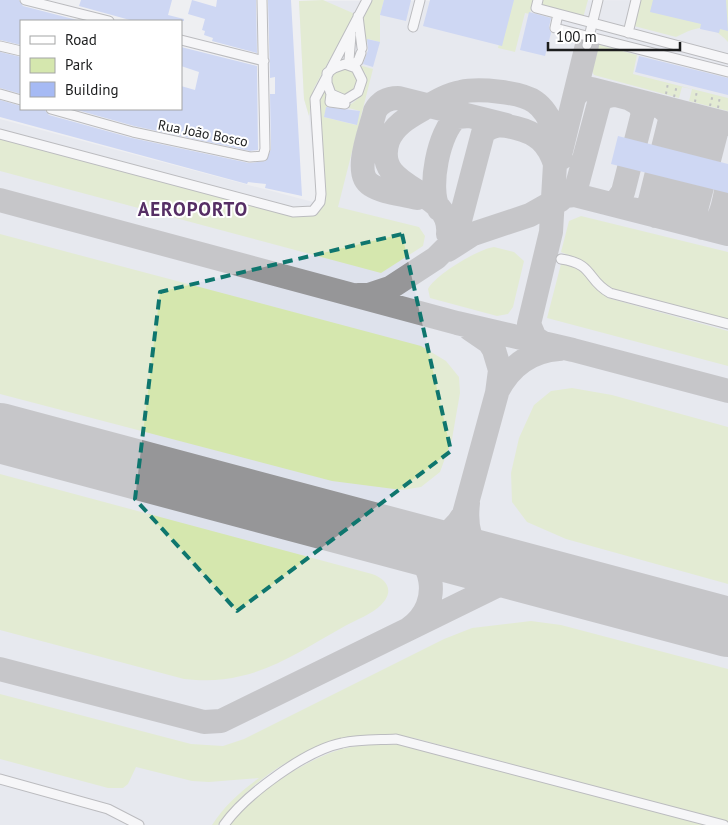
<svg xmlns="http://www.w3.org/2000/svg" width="728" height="825" viewBox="0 0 728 825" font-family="'PT Sans',sans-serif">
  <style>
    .built { fill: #dee2ec }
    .green { fill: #d5e7ae }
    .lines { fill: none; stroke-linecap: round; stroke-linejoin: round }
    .taxiway { stroke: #969698; stroke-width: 24 }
    .runway { stroke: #969698; stroke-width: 60 }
    .building { fill: #a6baf4 }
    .minor-casing { stroke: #7d7e81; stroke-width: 11 }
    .path { stroke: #88898b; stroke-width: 2; stroke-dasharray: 2.5 4; stroke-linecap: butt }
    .minor { stroke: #fff; stroke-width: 9 }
    .marked { fill: none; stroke: #0f766e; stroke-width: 4; stroke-dasharray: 10 6; stroke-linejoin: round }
    .labels { text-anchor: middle; stroke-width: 4; stroke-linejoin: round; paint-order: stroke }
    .street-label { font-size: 14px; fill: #1c1d1e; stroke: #fff }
    .district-label { font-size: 19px; font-weight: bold; letter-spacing: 1px; fill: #562e65; stroke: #fff }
  </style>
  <rect width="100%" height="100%" fill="#eeeff2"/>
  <path class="built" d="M 728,0 L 728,825 L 322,756 L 284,777 L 246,807 L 230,825 L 0,825 L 0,119 L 313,202 L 316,196 L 316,180 L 309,116 L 304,99 L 299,1 Z"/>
  <path class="green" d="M 323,0 L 355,14 L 314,88 L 309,116 L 304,99 L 299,1 Z
    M 372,0 L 384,0 L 380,15 L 380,42 L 368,39 L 366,44 L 362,18 Z
    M 510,0 L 533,0 L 530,14 L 525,13 L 515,52 L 498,48 Z
    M 543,0 L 588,0 L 583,18 L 542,6 Z
    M 640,0 L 728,0 L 728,42 C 709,22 699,26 676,37 L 634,26 Z
    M 596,44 L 637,55 L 633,74 L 728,98 L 728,111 L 689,101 L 692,89 L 682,87 L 679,98 L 594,75 L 591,69 Z
    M 359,65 L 373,69 L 338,207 L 419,227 L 425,236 L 423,246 L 381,273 L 0,171 L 0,137 L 299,217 L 309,216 L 319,211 L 326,189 L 317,107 L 325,89 L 328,103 L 324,117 L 356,125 L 360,111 L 345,107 C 358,102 367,90 366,75 Z
    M332 81a13 13 0 1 1 26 0a13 13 0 1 1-26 0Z
    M 581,216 L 728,252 L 728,321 L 608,288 L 585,262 L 561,252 L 569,221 Z
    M 0,234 L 421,346 L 446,361 L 459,377 L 460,393 L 452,439 L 440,472 L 421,487 L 402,490 L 332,481 L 0,394 Z
    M 494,247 L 514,252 L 524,261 L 513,307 L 508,314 L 497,316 L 430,298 L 428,289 C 435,275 478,249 494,247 Z
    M 561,264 C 586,264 591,284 608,298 L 728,331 L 728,366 L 547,318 Z
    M 572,388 L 612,395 L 728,427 L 728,584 L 566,539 L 527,522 L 512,502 L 511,473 L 519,438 L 534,405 L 551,391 Z
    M 0,474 L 372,574 C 387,579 395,591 381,605 C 372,614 356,620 345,626 C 312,644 278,668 241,676 C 222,681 204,681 184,679 L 0,630 Z
    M 531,621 L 561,625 L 728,669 L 728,822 L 414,738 C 336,727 265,761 218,825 L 212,825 C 225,805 241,791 259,778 L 209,782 L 192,781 L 136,767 L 128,784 L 123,788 L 108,788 L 0,759 L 0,694 L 191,744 L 223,746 L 244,739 L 444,639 L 472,628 Z
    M 401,744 L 707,825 L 230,825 C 251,794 314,753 351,747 C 367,744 385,745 401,744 Z"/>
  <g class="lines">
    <path class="taxiway" d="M 575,96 L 582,89 L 592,89 L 728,124
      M 561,151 L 587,45
      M 417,198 C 403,194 383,193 371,185 C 352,174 371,129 375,111 C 380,102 388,98 398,98 L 506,125
      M 0,200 L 457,323 L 573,350 L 728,391
      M 559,201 L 565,196 L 575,195 L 728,234
      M 605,203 L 616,202 L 623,192 L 643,113 L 639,104 L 632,100
      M 439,209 C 427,190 439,130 457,117 L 469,116
      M 631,209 C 640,211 646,210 650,201 L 670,120 L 669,114 L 661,107
      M 656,216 L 669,213 L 673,205 L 693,127 L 691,117 L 685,113
      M 680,222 L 691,220 L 695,214 L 716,133 L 714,123 L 707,119
      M 703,228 C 723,228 724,197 728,182
      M 448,234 C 453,187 371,192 388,141 C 394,125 409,117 423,109 C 435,102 448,94 461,92 C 479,88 521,92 535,102 C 545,109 550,119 554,130 C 559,140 562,148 560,159
      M 448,250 L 473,234 L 530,215 L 576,189 L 599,103 L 604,97 L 613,95
      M 358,295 L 369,295 L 390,288 L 436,258 L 451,243 L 457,232 L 483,133 C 494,123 503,125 516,128 C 537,133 548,143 555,164 L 551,232 L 529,324 L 535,338 L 543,343
      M 497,392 C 510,366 530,351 559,349
      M 468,503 C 462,556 491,561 533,574
      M 392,537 C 423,543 446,545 464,514 L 497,393 L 500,370 L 494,350 L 489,342 L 470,329
      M 398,540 C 434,556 444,603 410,628
      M 0,669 L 204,722 L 221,721 L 509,580 L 527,576 L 539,576"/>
    <path class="runway" d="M 0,433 L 728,627"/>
  </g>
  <path class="building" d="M 0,0 L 19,0 L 23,6 L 77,20 L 77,21 L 21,21 L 21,45 L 0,40 Z
    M 81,0 L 172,0 L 168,15 L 184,19 L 184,21 L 130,20 L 79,6 Z
    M 192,0 L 216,7 L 217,0 L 256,0 L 257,53 L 212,41 L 213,38 L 204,35 L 205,31 L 202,30 L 205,19 L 188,14 Z
    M 268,0 L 291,0 L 302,196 L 265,188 L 266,184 L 248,182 L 247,184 L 0,117 L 0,100 L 21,106 L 21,109 L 44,109 L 49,115 L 132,138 L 249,163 L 266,161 L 271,149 L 270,94 L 275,94 L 275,77 L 270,78 Z
    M 384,0 L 411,0 L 406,21 L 380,15 Z
    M 430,0 L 514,0 L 502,46 L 423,26 Z
    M 653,0 L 726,0 L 728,31 L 720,29 L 719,33 L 700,29 L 701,24 L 650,12 Z
    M 529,12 L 551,18 L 549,27 L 551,33 L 545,56 L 520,50 Z
    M 367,39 L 380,42 L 373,67 L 363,64 L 368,50 Z
    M 181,47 L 257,66 L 258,150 L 250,151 L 134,126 L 77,110 L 181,109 L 181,86 L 195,90 L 199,72 L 181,66 Z
    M 0,52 L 21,57 L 21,94 L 0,88 Z
    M 639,56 L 728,78 L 728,95 L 635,72 Z
    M 326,107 L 360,111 L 357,125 L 324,117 Z
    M 618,136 L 728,164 L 728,193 L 611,164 Z"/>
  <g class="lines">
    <g class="minor-casing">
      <path id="minor" d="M 25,0 L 109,21
        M 538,0 L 536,8 L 728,59
        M 558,14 L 555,28 L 728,72
        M 358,16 L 362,48
        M 413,27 L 420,0
        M 628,33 L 636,0
        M 351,35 L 349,60 L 351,66 L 358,61 L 361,53
        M 181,40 L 264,61
        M 587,45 L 598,0
        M 0,46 L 21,51
        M 345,64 L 356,68 L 362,80 L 358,92 L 345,100 L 331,94 L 327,83 L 327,73 L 334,68 Z
        M 0,94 L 21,100
        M 331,94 L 330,102 L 345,104
        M 51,109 L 133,132 L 250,157 L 263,156 L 265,149 L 262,0
        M 0,134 L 293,212 L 313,211 L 320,202 L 321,194 L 315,99 L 367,0
        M 561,259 C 595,264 586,280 610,293 L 728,324
        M 0,779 L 108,809 L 139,825
        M 224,825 C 245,795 306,750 342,743 C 359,739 379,740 396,739 L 724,825"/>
    </g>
    <path class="path" d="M 666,94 L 668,83
      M 674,97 L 677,85
      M 695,102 L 697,90
      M 710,106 L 713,94
      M 718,108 L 720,96"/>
    <use href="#minor" class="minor"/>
  </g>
  <path d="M0 0H728V825H0ZM 402,234 L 451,451 L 237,611 L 135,499 L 160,292 Z" fill="#eeeff2" fill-opacity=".55" fill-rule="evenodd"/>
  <path class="marked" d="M 402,234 L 451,451 L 237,611 L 135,499 L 160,292 Z"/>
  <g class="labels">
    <g class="street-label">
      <text transform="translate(203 133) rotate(11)" y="5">Rua João Bosco</text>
    </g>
    <g class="district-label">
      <text x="193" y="216">AEROPORTO</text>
    </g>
  </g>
  <rect x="20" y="20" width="162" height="90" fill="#ffffff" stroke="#a4a5a5"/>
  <rect x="30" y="36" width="25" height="8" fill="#ffffff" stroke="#a4a5a5"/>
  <text x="65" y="45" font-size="15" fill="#1c1d1e">Road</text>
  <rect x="30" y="58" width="25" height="15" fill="#d5e7ae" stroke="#a4a5a5"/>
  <text x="65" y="70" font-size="15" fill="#1c1d1e">Park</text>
  <rect x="30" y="82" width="25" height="15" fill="#a6baf4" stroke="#a4a5a5"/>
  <text x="65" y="95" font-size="15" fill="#1c1d1e">Building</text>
  <path d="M548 42v8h132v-8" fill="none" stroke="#1c1d1e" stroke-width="2.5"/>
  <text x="556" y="42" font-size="15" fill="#1c1d1e" stroke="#ffffff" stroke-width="4" paint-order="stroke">100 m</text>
</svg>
